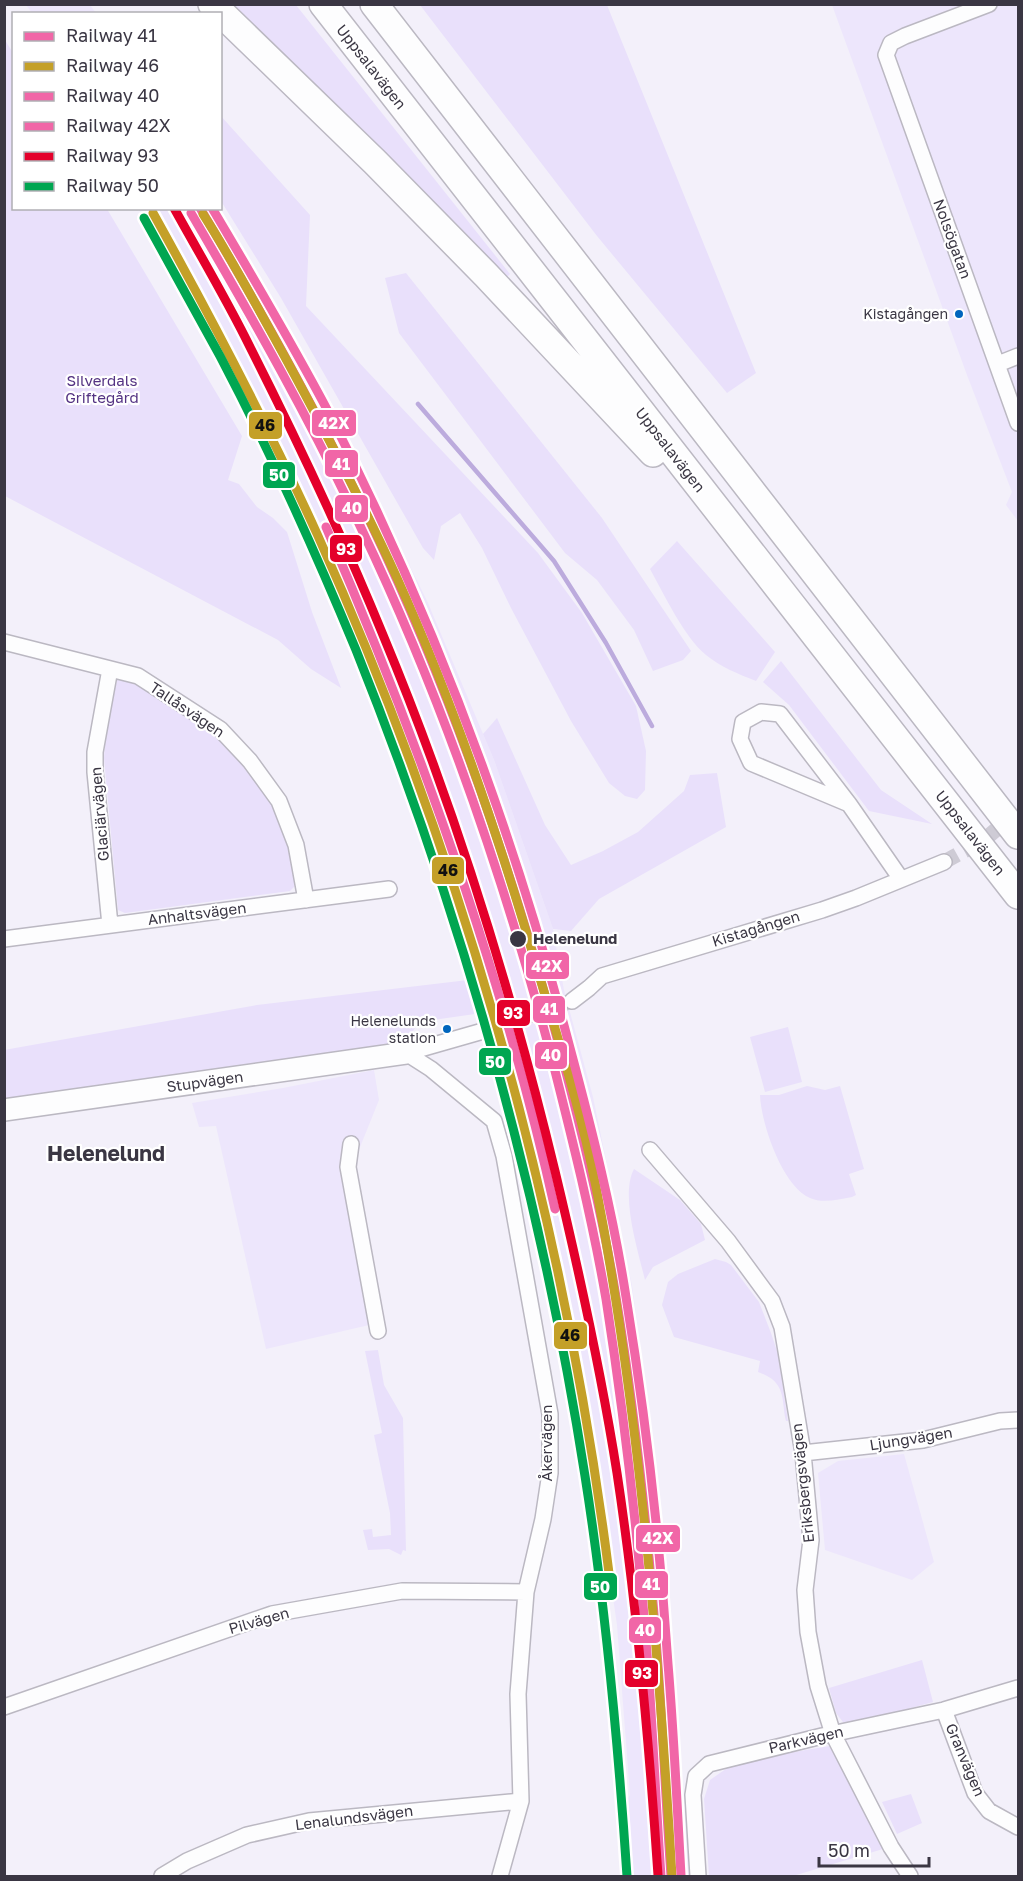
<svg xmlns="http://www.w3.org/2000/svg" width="1023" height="1881" viewBox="0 0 1023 1881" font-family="'Golos Text',sans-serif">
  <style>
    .built { fill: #ede6fc }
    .green { fill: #e9e0fb }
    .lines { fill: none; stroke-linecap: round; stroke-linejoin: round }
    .stream { stroke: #bcabdd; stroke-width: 4.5 }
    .street-tunnel { stroke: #cecbd5; stroke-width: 15; stroke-dasharray: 15 8; stroke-linecap: butt }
    .street-casing { stroke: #bbb8c2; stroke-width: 18 }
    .secondary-casing { stroke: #bbb8c2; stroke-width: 24 }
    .highway-casing { stroke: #bbb8c2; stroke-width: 30 }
    .street { stroke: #fdfdfe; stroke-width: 15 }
    .secondary { stroke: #fdfdfe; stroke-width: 21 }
    .highway { stroke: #fdfdfe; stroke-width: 27 }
    .rail-1-casing { stroke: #fff; stroke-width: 14 }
    .rail-2-casing { stroke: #fff; stroke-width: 14 }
    .rail-3-casing { stroke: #fff; stroke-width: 14 }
    .rail-4-casing { stroke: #fff; stroke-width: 14 }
    .rail-5-casing { stroke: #fff; stroke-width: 14 }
    .rail-6-casing { stroke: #fff; stroke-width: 14 }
    .rail-1 { stroke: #f166a7; stroke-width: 9 }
    .rail-2 { stroke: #c4a028; stroke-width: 9 }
    .rail-3 { stroke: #f166a7; stroke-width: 9 }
    .rail-4 { stroke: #f166a7; stroke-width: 9 }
    .rail-5 { stroke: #e4002b; stroke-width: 9 }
    .rail-6 { stroke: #00a651; stroke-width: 9 }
    .bus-dot { fill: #0065bd; stroke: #fff; stroke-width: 2 }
    .stop-dot { fill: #3a3643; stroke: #fff; stroke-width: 2 }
    .labels { text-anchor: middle; stroke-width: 4.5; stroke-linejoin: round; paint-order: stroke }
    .bus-label { font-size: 14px; fill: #3a3643; stroke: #fff; text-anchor: end }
    .street-label { font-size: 15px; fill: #3a3643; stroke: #fff }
    .park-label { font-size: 15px; fill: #543383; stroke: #fff }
    .stop-label { font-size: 15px; font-weight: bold; fill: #3a3643; stroke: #fff; text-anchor: start }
    .district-label { font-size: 21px; font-weight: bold; fill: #3a3643; stroke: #fff }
    .line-badge { stroke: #fff; stroke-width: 2 }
    .badge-label { font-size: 16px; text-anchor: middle; font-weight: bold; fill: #fff }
    .pale-badge-label { font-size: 16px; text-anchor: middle; font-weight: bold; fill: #111 }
  </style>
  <rect width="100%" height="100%" fill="#f3f0fa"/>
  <path class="built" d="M 26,5 L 90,5 L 96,13 L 32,13 Z
    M 832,5 L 1018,5 L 1018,521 L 1006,505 L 1012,492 L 967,375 Z
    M 153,209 L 217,209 L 273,299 L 354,452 L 428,603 L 494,760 L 553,929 L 564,990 L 593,1097 L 632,1286 L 652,1428 L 673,1639 L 689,1876 L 627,1876 L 623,1806 L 630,1795 L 617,1625 L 589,1432 L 549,1227 L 504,1043 L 417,770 L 305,502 L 222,332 Z
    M 374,1070 L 379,1100 L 352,1167 L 382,1322 L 266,1349 L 216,1126 L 199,1127 L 192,1103 L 283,1088 Z
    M 904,1454 L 934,1562 L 912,1580 L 825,1550 L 818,1473 L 838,1461 Z"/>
  <path class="green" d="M 228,5 L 296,5 L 510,274 L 503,281 Z
    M 420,5 L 607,5 L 756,373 L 727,393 L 597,236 Z
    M 5,40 L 13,53 L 14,208 L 107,209 L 242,436 L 228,480 L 239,484 L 257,507 L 273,518 L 287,532 L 312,612 L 341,688 L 311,669 L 278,640 L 5,496 Z
    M 220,115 L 310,215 L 306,306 L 538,553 L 582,613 L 636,706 L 646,751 L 645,790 L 637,799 L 625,796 L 609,783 L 571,721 L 511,608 L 482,548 L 460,513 L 441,526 L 434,560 L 423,548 L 281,298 L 221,201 Z
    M 406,273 L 602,518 L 691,651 L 683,660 L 653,671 L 634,630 L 597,580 L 565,553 L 399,333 L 385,278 Z
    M 677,541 L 775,652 L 756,681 C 738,674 721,667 706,655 C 684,637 664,594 650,569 Z
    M 781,661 L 881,790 L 932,824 L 869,811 L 789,705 L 763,682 Z
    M 118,678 L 146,685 L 225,739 L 275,805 L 290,846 L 296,876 L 294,887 L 290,891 L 125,913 L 118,910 L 104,758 L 106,727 L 111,700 Z
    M 497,718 L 545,825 L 571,865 L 603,851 L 638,832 L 684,791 L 690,775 L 717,773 L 726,827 L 599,899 L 571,931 L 553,929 L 494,760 L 483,734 Z
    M 468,980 L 475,1014 L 419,1022 L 403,1046 L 5,1104 L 4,1050 L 257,1005 Z
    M 788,1027 L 802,1082 L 765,1092 L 750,1037 Z
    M 807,1086 L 825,1090 L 840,1086 L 864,1169 L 849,1174 L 856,1195 L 852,1197 C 839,1199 823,1204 810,1198 C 782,1186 761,1123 760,1095 L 779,1095 Z
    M 634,1169 L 680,1200 L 701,1224 L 705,1240 L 653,1267 L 645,1280 C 638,1251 620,1195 634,1169 Z
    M 715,1259 L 726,1262 L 731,1265 L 759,1302 L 771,1333 L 778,1354 L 788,1421 L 786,1421 L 785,1417 C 782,1393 783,1381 758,1372 L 760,1361 L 674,1337 L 662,1305 L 668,1282 L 678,1274 Z
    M 378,1350 L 384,1385 L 403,1418 L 406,1551 L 403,1550 L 401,1555 L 389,1549 L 368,1550 L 363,1530 L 372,1529 L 373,1537 L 391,1535 L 390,1513 L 374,1435 L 382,1433 L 365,1351 Z
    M 922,1660 L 933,1702 L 846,1726 L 836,1713 L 829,1688 Z
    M 830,1746 L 837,1752 L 883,1849 L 793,1876 L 709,1876 L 704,1799 L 710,1780 L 733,1764 L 782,1754 Z
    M 911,1794 L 922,1823 L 897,1834 L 882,1802 Z"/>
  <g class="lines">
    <path class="stream" d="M 418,404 L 554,561 L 606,643 L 652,726"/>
    <path class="street-tunnel" d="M 944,862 L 984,840 L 1018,811
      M 497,1027 L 572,1001"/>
    <g class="street-casing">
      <path id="street" d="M 989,4 L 905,36 L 891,43 L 886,55 L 1018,423
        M 998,364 L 1018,356
        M 4,642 L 138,676 L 220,729 L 250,761 L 279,801 L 296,845 L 306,900
        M 110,669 L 95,752 L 95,772 L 110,925
        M 849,804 L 751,763 L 740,739 L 743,722 L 761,712 L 780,714 L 849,804 L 901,879
        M 4,939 L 389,889
        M 572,1001 L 589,988 L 602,976 L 822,910 L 856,898 L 944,862
        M 406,1053 L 431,1069 L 494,1121 L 504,1156 L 550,1414 L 550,1473 L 543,1519 L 526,1592 L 518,1694 L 521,1801 L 500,1876
        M 406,1053 L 497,1027
        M 351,1144 L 348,1167 L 378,1331
        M 650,1150 L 728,1241 L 772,1301 L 782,1327 L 803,1453 L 811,1540 L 805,1590 L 808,1632 L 818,1686 L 833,1734 L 891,1847 L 910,1876
        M 803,1453 L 923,1440 L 1000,1421 L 1018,1420
        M 4,1707 L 272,1614 L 402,1591 L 526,1592
        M 944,1710 L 975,1793 L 989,1811 L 1018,1827
        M 162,1876 L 187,1861 L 247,1835 L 309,1821 L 521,1801
        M 698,1876 L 693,1795 L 696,1776 L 709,1764 L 822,1736 L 944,1710 L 1018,1688"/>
    </g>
    <g class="secondary-casing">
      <path id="secondary" d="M 4,1110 L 406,1053"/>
    </g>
    <g class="highway-casing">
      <path id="highway" d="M 212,4 L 375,162 L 486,275 L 653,453
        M 323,4 L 1018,895
        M 374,4 L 1018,835"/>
    </g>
    <use href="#street" class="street"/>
    <use href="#secondary" class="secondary"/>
    <use href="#highway" class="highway"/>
    <g class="rail-1-casing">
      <path id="rail-1" d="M 200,208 C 262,312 320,417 372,526 C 453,696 514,875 562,1057 C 583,1136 603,1216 616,1297 C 636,1419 649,1542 658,1665 C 663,1735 666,1806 671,1876
        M 326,527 C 421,747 503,975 555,1209"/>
    </g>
    <g class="rail-2-casing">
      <path id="rail-2" d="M 153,213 C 212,319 268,426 318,536 C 465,863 564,1218 609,1573
        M 203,214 C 233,261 259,310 286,359 C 325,431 363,503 397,578 C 455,706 500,840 539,975 C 560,1045 582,1115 596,1187 C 640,1414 658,1646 672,1876"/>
    </g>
    <g class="rail-3-casing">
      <path id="rail-3" d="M 191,213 C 252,317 311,421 362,530 C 443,700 504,878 552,1059 C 572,1138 592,1218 606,1299 C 625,1421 639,1543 648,1666 C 653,1736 656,1806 661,1876"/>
    </g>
    <g class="rail-4-casing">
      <path id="rail-4" d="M 212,208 C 253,277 293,345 330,415 C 433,617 513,829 570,1048 C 592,1130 613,1213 626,1297 C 646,1419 660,1541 668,1664 C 674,1735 677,1805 681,1875"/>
    </g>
    <g class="rail-5-casing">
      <path id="rail-5" d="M 174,208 C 200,255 227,300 250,347 C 298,442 343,537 383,635 C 455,808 511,989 555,1171 C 579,1271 601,1371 617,1473 C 637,1606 649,1741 658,1875"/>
    </g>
    <g class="rail-6-casing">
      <path id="rail-6" d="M 144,218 C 169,264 195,310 220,356 C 270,451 315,551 356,650 C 462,915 541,1194 585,1476 C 606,1609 618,1742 627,1876"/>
    </g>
    <use href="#rail-1" class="rail-1"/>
    <use href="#rail-2" class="rail-2"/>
    <use href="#rail-3" class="rail-3"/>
    <use href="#rail-4" class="rail-4"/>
    <use href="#rail-5" class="rail-5"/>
    <use href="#rail-6" class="rail-6"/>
  </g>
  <g class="bus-dot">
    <circle cx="959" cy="314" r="5"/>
    <circle cx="447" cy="1029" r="5"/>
  </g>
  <circle class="stop-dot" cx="518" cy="939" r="9"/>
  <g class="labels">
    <g class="bus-label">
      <text x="948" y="319">Kistagången</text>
      <text x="436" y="1026">Helenelunds<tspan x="436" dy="17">station</tspan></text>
    </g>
    <g class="street-label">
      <text transform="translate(371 67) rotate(52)" y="5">Uppsalavägen</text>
      <text transform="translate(952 239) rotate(70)" y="5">Nolsögatan</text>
      <text transform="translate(670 450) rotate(52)" y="5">Uppsalavägen</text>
      <text transform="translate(187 710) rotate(34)" y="5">Tallåsvägen</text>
      <text transform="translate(100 814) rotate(-95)" y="5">Glaciärvägen</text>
      <text transform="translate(970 833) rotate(52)" y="5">Uppsalavägen</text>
      <text transform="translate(197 914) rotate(-7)" y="5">Anhaltsvägen</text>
      <text transform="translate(756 929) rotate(-17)" y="5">Kistagången</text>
      <text transform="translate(205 1082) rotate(-8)" y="5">Stupvägen</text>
      <text transform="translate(911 1439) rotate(-9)" y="5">Ljungvägen</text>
      <text transform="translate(547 1443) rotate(-90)" y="5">Åkervägen</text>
      <text transform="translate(803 1483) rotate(-96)" y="5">Eriksbergsvägen</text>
      <text transform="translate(259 1621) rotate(-16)" y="5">Pilvägen</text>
      <text transform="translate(806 1740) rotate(-13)" y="5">Parkvägen</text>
      <text transform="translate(965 1760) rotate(67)" y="5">Granvägen</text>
      <text transform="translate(354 1818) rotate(-7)" y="5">Lenalundsvägen</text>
    </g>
    <g class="park-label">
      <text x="102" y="386">Silverdals<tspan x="102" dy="17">Griftegård</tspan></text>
    </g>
    <g class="stop-label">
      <text x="533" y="944">Helenelund</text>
    </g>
    <g class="district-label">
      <text x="106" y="1161">Helenelund</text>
    </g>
  </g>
  <g class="line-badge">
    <rect x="311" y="409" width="46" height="28" rx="6" fill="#f166a7"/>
    <rect x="248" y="411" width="35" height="29" rx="6" fill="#c4a028"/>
    <rect x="324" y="449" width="35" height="29" rx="6" fill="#f166a7"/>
    <rect x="262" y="461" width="34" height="28" rx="6" fill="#00a651"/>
    <rect x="334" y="494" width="35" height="29" rx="6" fill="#f166a7"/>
    <rect x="329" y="534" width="34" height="29" rx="6" fill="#e4002b"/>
    <rect x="431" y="856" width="34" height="29" rx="6" fill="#c4a028"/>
    <rect x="525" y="951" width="45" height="29" rx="6" fill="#f166a7"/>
    <rect x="532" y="995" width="34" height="29" rx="6" fill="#f166a7"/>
    <rect x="496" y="999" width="35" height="28" rx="6" fill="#e4002b"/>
    <rect x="534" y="1041" width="34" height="29" rx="6" fill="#f166a7"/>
    <rect x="478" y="1047" width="34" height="29" rx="6" fill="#00a651"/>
    <rect x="553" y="1321" width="35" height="29" rx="6" fill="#c4a028"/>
    <rect x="635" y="1524" width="46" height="29" rx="6" fill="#f166a7"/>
    <rect x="634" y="1570" width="35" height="29" rx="6" fill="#f166a7"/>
    <rect x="583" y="1572" width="35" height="29" rx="6" fill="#00a651"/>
    <rect x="628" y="1616" width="34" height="28" rx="6" fill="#f166a7"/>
    <rect x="624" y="1659" width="35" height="29" rx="6" fill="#e4002b"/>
  </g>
  <g class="badge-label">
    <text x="334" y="429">42X</text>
    <text x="341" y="470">41</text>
    <text x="279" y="481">50</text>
    <text x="352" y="514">40</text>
    <text x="346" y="555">93</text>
    <text x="547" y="972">42X</text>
    <text x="549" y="1015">41</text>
    <text x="513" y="1019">93</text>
    <text x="551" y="1061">40</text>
    <text x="495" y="1068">50</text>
    <text x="658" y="1544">42X</text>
    <text x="651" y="1590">41</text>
    <text x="600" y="1593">50</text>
    <text x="645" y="1636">40</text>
    <text x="642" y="1679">93</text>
  </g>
  <g class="pale-badge-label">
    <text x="265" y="431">46</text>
    <text x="448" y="876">46</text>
    <text x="570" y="1341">46</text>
  </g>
  <rect width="1023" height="1881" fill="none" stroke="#3a3643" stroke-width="12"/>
  <rect x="12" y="12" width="210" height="198" fill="#ffffff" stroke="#b0afb4" stroke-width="1.5"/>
  <rect x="24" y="32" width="30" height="9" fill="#f166a7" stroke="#b0afb4" stroke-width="1.5"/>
  <text x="66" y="42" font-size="18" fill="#3a3643">Railway 41</text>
  <rect x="24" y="62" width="30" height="9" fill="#c4a028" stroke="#b0afb4" stroke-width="1.5"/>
  <text x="66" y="72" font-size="18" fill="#3a3643">Railway 46</text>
  <rect x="24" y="92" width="30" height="9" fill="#f166a7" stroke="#b0afb4" stroke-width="1.5"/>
  <text x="66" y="102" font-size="18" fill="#3a3643">Railway 40</text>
  <rect x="24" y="122" width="30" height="9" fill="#f166a7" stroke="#b0afb4" stroke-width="1.5"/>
  <text x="66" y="132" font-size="18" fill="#3a3643">Railway 42X</text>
  <rect x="24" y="152" width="30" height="9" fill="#e4002b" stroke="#b0afb4" stroke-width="1.5"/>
  <text x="66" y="162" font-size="18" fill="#3a3643">Railway 93</text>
  <rect x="24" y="182" width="30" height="9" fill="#00a651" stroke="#b0afb4" stroke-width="1.5"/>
  <text x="66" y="192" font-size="18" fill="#3a3643">Railway 50</text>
  <path d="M819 1857v9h110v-9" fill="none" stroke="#3a3643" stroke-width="3"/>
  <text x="828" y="1857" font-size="18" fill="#3a3643" stroke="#ffffff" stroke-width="4.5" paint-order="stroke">50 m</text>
</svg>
